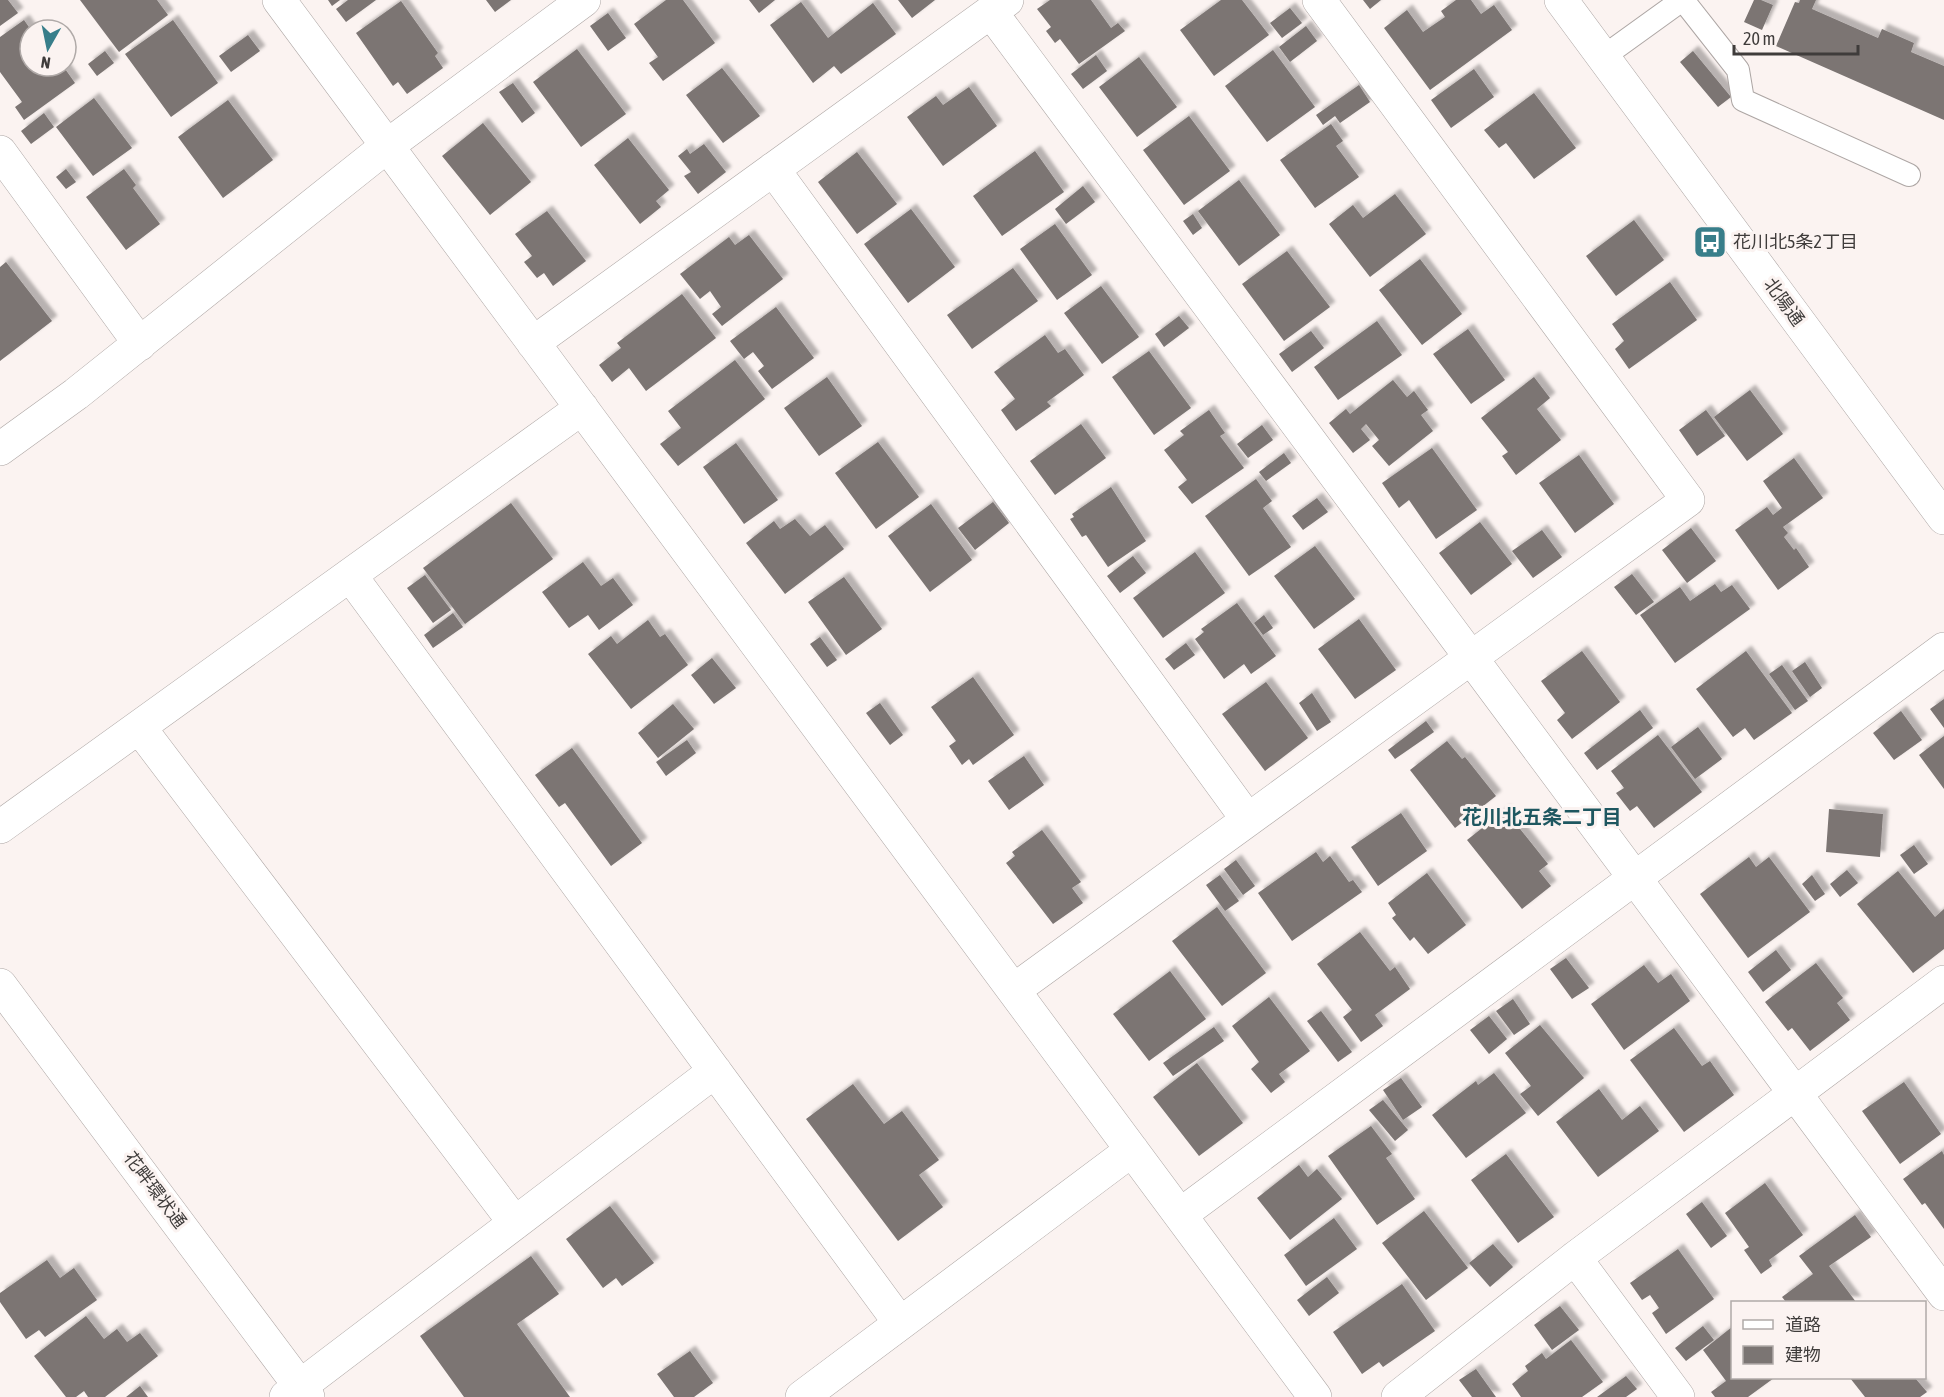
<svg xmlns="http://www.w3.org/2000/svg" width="1944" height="1397" viewBox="0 0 1944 1397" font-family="'Asap Condensed','Noto Sans JP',sans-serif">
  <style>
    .building { fill: #7b7573; filter: url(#shadow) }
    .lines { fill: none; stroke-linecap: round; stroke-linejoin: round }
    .service-casing { stroke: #ada6a4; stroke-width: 24 }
    .minor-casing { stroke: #ada6a4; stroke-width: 34 }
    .tertiary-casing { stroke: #ada6a4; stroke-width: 34 }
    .service { stroke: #fff; stroke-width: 22 }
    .minor { stroke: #fff; stroke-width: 33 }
    .tertiary { stroke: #fff; stroke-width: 33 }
    .labels { text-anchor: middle; stroke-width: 6; stroke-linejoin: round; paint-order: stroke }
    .poi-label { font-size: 18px; fill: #3f3c3b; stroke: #fbf3f1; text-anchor: start }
    .street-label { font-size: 18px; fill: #3f3c3b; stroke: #fbf3f1 }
    .neighbourhood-label { font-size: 20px; font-weight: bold; fill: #1e5760; stroke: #fbf3f1 }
  </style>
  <defs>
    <filter id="shadow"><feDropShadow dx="5.5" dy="-5.5" stdDeviation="1.5" flood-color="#0004"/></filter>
  </defs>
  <rect width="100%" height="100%" fill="#fbf3f1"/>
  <path class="building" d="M 0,0 L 8,0 L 18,13 L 0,26 Z
    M 80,0 L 157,0 L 168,15 L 119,52 Z
    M 328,0 L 340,0 L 332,6 Z
    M 348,0 L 376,0 L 346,22 L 336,9 Z
    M 486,0 L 511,0 L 495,12 Z
    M 666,0 L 683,0 L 715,43 L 663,81 L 649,63 L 658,57 L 634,24 Z
    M 749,0 L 775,0 L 759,13 Z
    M 898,0 L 935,0 L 912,18 Z
    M 1050,0 L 1091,0 L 1111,28 L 1118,23 L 1125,31 L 1079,64 L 1060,39 L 1055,43 L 1046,31 L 1051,27 L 1037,9 Z
    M 1221,0 L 1242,0 L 1269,35 L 1214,76 L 1180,30 Z
    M 1363,0 L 1381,0 L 1370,9 Z
    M 1456,0 L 1471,0 L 1481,14 L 1494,5 L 1512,30 L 1430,90 L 1384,28 L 1407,10 L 1423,32 L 1445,17 L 1441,11 Z
    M 1754,0 L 1761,0 L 1773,5 L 1762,30 L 1744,22 Z
    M 1800,0 L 1816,0 L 1812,9 L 1878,38 L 1882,29 L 1914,43 L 1911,52 L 1944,66 L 1944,120 L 1776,46 L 1795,2 L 1799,3 Z
    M 401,1 L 438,53 L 435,56 L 443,68 L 407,94 L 398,82 L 393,86 L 356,33 Z
    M 801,2 L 828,38 L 873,3 L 896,34 L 841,74 L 834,66 L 813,83 L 770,25 Z
    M 1290,8 L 1302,23 L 1282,38 L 1270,23 Z
    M 608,13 L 626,38 L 608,51 L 590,26 Z
    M 24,20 L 31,30 L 30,66 L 63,66 L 75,83 L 24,120 L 15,107 L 22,102 L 0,72 L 0,37 Z
    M 173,20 L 218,83 L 171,117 L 125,54 Z
    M 1306,26 L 1317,41 L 1290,62 L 1279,47 Z
    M 248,35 L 260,51 L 231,72 L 219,56 Z
    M 577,49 L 626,114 L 581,147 L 533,82 Z
    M 1273,50 L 1315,107 L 1267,142 L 1225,86 Z
    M 105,51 L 114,63 L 97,76 L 88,64 Z
    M 1693,51 L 1731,97 L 1718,107 L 1680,62 Z
    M 1096,55 L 1107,71 L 1083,89 L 1071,74 Z
    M 1139,57 L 1177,107 L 1137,137 L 1099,87 Z
    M 722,68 L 760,116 L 723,143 L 686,95 Z
    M 1474,69 L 1494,97 L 1451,128 L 1431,100 Z
    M 513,83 L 535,113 L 522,123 L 499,92 Z
    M 1359,85 L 1370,102 L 1340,123 L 1335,116 L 1323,125 L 1316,115 Z
    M 969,87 L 997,126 L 943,166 L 907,117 L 936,96 L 943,105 Z
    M 1534,93 L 1576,148 L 1534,179 L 1506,143 L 1499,148 L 1484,130 Z
    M 94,98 L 132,148 L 93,176 L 56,127 Z
    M 228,100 L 273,160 L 223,198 L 178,137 Z
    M 44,113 L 54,127 L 31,144 L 21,131 Z
    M 1189,116 L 1230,171 L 1184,205 L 1143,150 Z
    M 483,123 L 531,182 L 490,215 L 442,156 Z
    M 1331,124 L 1343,141 L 1336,146 L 1359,177 L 1315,208 L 1280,160 Z
    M 628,138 L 669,190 L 656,201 L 661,207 L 640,224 L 594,165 Z
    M 704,144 L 726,172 L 698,194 L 684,176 L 691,172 L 678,156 L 687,149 L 690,154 Z
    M 1035,151 L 1064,192 L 1002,236 L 973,196 Z
    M 857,152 L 897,204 L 857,234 L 818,182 Z
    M 66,169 L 76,182 L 66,189 L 56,177 Z
    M 124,169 L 136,185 L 133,188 L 160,224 L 126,250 L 86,197 Z
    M 1239,180 L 1280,235 L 1239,266 L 1198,211 Z
    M 1083,186 L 1095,202 L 1066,224 L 1055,209 Z
    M 1395,194 L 1426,234 L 1370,277 L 1329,224 L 1353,205 L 1363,218 Z
    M 911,209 L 955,267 L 908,303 L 864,244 Z
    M 547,211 L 586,261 L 553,286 L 544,273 L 537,278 L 524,262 L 532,256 L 515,234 Z
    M 1193,214 L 1202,228 L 1193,235 L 1183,221 Z
    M 1634,220 L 1664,260 L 1616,296 L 1586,256 Z
    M 1055,224 L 1092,275 L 1057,300 L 1020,249 Z
    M 749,235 L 783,279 L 722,326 L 712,314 L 721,307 L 710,291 L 700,299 L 680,274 L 729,237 L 735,245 Z
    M 1287,251 L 1330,307 L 1284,341 L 1242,284 Z
    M 1420,259 L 1462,314 L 1422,345 L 1379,290 Z
    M 6,262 L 52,321 L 0,361 L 0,267 Z
    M 1013,268 L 1038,301 L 972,349 L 947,315 Z
    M 1670,282 L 1697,320 L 1629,369 L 1615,349 L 1624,341 L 1612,324 Z
    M 1101,286 L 1139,337 L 1102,364 L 1064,313 Z
    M 682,294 L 716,338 L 646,391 L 629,368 L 612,382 L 599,365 L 621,348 L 617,343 Z
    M 776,307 L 814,358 L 772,389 L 758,371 L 764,366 L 753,352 L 744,359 L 730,341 Z
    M 1179,316 L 1189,328 L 1164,347 L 1155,334 Z
    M 1377,321 L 1402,355 L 1338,400 L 1314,367 Z
    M 1468,329 L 1505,380 L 1471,404 L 1433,354 Z
    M 1311,331 L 1324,348 L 1292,372 L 1279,354 Z
    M 1045,335 L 1058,353 L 1065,349 L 1084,375 L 1047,402 L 1051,406 L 1016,431 L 1001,410 L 1015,399 L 994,372 Z
    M 1149,351 L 1191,408 L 1154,435 L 1112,377 Z
    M 735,360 L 765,399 L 678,466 L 660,444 L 681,428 L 668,411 Z
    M 827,377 L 862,426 L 819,456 L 784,408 Z
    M 1534,377 L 1550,398 L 1537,409 L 1561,440 L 1516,475 L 1502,456 L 1508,452 L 1481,418 Z
    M 1393,380 L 1407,397 L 1414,391 L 1428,410 L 1421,415 L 1433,431 L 1389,466 L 1372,446 L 1379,440 L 1366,424 L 1361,429 L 1370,440 L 1353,453 L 1329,423 L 1346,409 L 1350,414 Z
    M 1750,390 L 1783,434 L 1747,461 L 1714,417 Z
    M 1209,410 L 1225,433 L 1220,436 L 1244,468 L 1192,504 L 1178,487 L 1187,480 L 1164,450 L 1184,435 L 1180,431 Z
    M 1706,410 L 1725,436 L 1697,456 L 1679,430 Z
    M 1081,424 L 1106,458 L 1055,495 L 1030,461 Z
    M 1262,425 L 1273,440 L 1248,458 L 1237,444 Z
    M 878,442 L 919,497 L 876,529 L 835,473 Z
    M 736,443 L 778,500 L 744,524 L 703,467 Z
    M 1432,448 L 1477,510 L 1436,539 L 1409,500 L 1399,508 L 1382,483 Z
    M 1284,453 L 1291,463 L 1266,481 L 1259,472 Z
    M 1579,455 L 1614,504 L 1575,533 L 1539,483 Z
    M 1794,458 L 1823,498 L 1783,527 L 1788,533 L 1784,537 L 1794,550 L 1796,548 L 1809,567 L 1778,590 L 1735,530 L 1767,507 L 1773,515 L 1782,508 L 1763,481 Z
    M 1256,479 L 1272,501 L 1263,508 L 1291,547 L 1249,576 L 1205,516 Z
    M 1111,487 L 1146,541 L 1108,567 L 1086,535 L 1082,537 L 1070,519 L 1074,517 L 1072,514 Z
    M 1317,498 L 1328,512 L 1303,530 L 1292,516 Z
    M 993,502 L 1009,523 L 975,550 L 958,528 Z
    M 511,503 L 553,559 L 465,624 L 423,568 Z
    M 931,504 L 972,560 L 930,592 L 888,536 Z
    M 795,519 L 810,536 L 825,525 L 844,549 L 785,594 L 746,543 L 774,521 L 780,529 Z
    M 1480,522 L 1512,564 L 1471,595 L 1439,553 Z
    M 1691,528 L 1716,561 L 1687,583 L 1662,550 Z
    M 1542,530 L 1562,557 L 1533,578 L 1512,551 Z
    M 1315,546 L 1355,599 L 1314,629 L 1274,576 Z
    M 1195,552 L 1225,593 L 1163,638 L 1133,598 Z
    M 1133,556 L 1146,573 L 1120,593 L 1107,576 Z
    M 583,562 L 601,586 L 613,578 L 633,605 L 599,630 L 588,615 L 569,628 L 542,592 Z
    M 1632,574 L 1654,602 L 1636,615 L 1614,587 Z
    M 425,575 L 451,610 L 433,623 L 407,588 Z
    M 844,577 L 882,629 L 846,655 L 808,602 Z
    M 1715,584 L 1721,592 L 1732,585 L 1750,609 L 1675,663 L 1640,615 L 1680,587 L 1690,601 Z
    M 1237,603 L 1276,656 L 1251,674 L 1244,664 L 1224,679 L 1195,639 L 1204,632 L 1201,629 Z
    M 453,613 L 463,627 L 433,648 L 424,635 Z
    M 1264,615 L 1273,628 L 1263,635 L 1254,623 Z
    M 1359,619 L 1396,670 L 1355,699 L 1318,649 Z
    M 648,620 L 660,637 L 665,634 L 688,665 L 631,709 L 588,654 L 611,636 L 617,644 Z
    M 820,637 L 837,660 L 827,667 L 810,644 Z
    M 1186,643 L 1195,655 L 1174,670 L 1165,659 Z
    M 1582,651 L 1620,702 L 1572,739 L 1557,720 L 1565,713 L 1541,681 Z
    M 1746,651 L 1792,713 L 1754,740 L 1745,728 L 1733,737 L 1696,689 Z
    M 712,658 L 736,688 L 714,704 L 691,675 Z
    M 1805,662 L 1822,688 L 1810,697 L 1792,671 Z
    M 1782,665 L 1808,701 L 1795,710 L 1769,674 Z
    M 973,677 L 1014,735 L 973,765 L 969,759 L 962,765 L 949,746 L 956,741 L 931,707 Z
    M 1266,682 L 1308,738 L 1265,771 L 1222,714 Z
    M 1312,693 L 1331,722 L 1317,731 L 1299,703 Z
    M 1944,699 L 1944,728 L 1930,709 Z
    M 880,703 L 903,735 L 890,745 L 866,713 Z
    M 673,704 L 694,729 L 658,758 L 638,733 Z
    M 1640,710 L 1653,728 L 1597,770 L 1584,753 Z
    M 1901,711 L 1922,740 L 1894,760 L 1873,733 Z
    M 1426,721 L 1434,732 L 1395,759 L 1388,750 Z
    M 1698,727 L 1722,759 L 1695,779 L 1671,747 Z
    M 1658,735 L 1702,792 L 1654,828 L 1637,806 L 1630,811 L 1616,793 L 1624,788 L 1611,771 Z
    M 1944,736 L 1944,789 L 1919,755 Z
    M 687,740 L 696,753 L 666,776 L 656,762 Z
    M 1447,741 L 1462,759 L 1465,757 L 1496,796 L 1455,828 L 1410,770 Z
    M 572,748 L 642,843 L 611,866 L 565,803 L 559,807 L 535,775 Z
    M 1024,756 L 1044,785 L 1009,810 L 988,781 Z
    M 1829,809 L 1883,814 L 1880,857 L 1826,852 Z
    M 1505,810 L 1548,864 L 1539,871 L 1551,886 L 1522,909 L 1467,840 Z
    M 1401,813 L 1427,851 L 1378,886 L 1351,847 Z
    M 1042,830 L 1081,882 L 1072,888 L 1083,903 L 1053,924 L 1006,863 L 1015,856 L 1012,852 Z
    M 1914,845 L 1928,864 L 1914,874 L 1900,855 Z
    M 1316,852 L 1323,862 L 1330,856 L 1349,882 L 1353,880 L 1362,892 L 1292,941 L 1258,893 Z
    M 1749,857 L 1756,867 L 1769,857 L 1810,912 L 1748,958 L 1700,894 Z
    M 1236,860 L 1255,886 L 1243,895 L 1224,869 Z
    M 1847,870 L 1858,883 L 1840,897 L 1830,884 Z
    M 1898,871 L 1935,917 L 1944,909 L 1944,949 L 1913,973 L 1857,904 Z
    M 1427,873 L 1466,925 L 1428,954 L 1414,937 L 1410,941 L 1392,918 L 1396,915 L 1388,903 Z
    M 1220,875 L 1239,901 L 1225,911 L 1206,885 Z
    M 1812,875 L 1825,894 L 1815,901 L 1802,884 Z
    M 1217,907 L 1266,973 L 1222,1006 L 1172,941 Z
    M 1360,932 L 1390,971 L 1395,967 L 1410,989 L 1375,1015 L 1383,1026 L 1361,1042 L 1343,1017 L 1352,1010 L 1317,964 Z
    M 1776,950 L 1791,970 L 1763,992 L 1748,972 Z
    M 1566,958 L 1589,988 L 1572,999 L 1550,969 Z
    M 1816,963 L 1843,998 L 1837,1003 L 1850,1020 L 1810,1051 L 1792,1028 L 1788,1031 L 1765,1002 Z
    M 1644,965 L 1658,983 L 1671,974 L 1690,1001 L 1624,1050 L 1591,1004 Z
    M 1170,971 L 1206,1019 L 1149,1061 L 1113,1014 Z
    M 1269,997 L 1310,1051 L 1279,1074 L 1285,1082 L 1271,1093 L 1251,1069 L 1259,1062 L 1232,1026 Z
    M 1513,999 L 1530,1024 L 1514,1035 L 1496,1011 Z
    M 1321,1011 L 1352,1052 L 1338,1062 L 1307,1021 Z
    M 1489,1016 L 1507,1039 L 1489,1054 L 1470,1030 Z
    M 1540,1025 L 1584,1078 L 1538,1116 L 1520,1094 L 1531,1086 L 1505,1053 Z
    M 1214,1027 L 1224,1041 L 1173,1076 L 1163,1063 Z
    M 1674,1028 L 1702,1066 L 1710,1061 L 1734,1095 L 1684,1132 L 1630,1060 Z
    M 1197,1063 L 1243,1123 L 1199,1156 L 1153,1097 Z
    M 1494,1073 L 1526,1113 L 1466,1158 L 1432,1115 L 1476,1081 L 1478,1085 Z
    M 1401,1078 L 1422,1107 L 1403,1120 L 1383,1090 Z
    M 1904,1082 L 1941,1134 L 1900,1164 L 1862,1111 Z
    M 853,1084 L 884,1124 L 902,1111 L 939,1160 L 919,1175 L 943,1207 L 898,1241 L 806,1119 Z
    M 1599,1089 L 1622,1120 L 1640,1106 L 1659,1131 L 1598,1177 L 1556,1122 Z
    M 1383,1100 L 1408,1130 L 1395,1141 L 1369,1110 Z
    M 1371,1126 L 1392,1154 L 1386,1158 L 1415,1199 L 1377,1225 L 1328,1156 Z
    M 1942,1151 L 1944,1155 L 1944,1229 L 1925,1203 L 1922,1205 L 1903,1179 Z
    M 1506,1154 L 1554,1217 L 1518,1243 L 1471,1180 Z
    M 1299,1165 L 1308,1177 L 1317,1169 L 1342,1199 L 1290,1240 L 1257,1198 Z
    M 1765,1183 L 1803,1235 L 1769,1260 L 1772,1266 L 1761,1274 L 1744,1250 L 1749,1247 L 1725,1213 Z
    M 1702,1202 L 1727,1236 L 1711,1248 L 1686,1214 Z
    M 610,1206 L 654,1263 L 622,1286 L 616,1278 L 603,1288 L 566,1239 Z
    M 1424,1211 L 1468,1268 L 1426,1300 L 1382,1243 Z
    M 1855,1215 L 1871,1237 L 1829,1266 L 1856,1302 L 1786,1302 L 1782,1297 L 1813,1274 L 1799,1256 Z
    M 1334,1218 L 1357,1249 L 1306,1286 L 1284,1255 Z
    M 1493,1244 L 1513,1267 L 1490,1287 L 1469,1263 Z
    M 1678,1249 L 1714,1299 L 1666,1334 L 1652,1313 L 1659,1308 L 1650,1295 L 1642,1300 L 1630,1283 Z
    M 531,1256 L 559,1294 L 517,1324 L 570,1397 L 464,1397 L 420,1336 Z
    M 47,1260 L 60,1278 L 74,1268 L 97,1300 L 45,1337 L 39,1330 L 26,1339 L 0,1302 L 0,1293 Z
    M 1327,1277 L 1339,1293 L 1309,1316 L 1297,1300 Z
    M 1402,1284 L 1435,1331 L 1383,1367 L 1379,1362 L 1362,1374 L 1333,1332 Z
    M 1560,1306 L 1579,1330 L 1552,1350 L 1534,1325 Z
    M 86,1316 L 104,1339 L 117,1329 L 127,1342 L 140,1333 L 158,1356 L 105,1397 L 88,1397 L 84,1391 L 76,1397 L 66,1397 L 34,1356 Z
    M 1703,1326 L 1714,1340 L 1686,1361 L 1675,1348 Z
    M 1732,1327 L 1732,1378 L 1774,1378 L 1748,1397 L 1715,1397 L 1711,1392 L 1726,1381 L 1703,1350 Z
    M 1571,1340 L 1603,1382 L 1582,1397 L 1521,1397 L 1512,1384 L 1528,1371 L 1525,1366 L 1542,1353 L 1546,1359 Z
    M 690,1351 L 713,1383 L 694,1397 L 674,1397 L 657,1374 Z
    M 1476,1369 L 1496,1397 L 1472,1397 L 1459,1380 Z
    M 1626,1376 L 1637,1389 L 1626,1397 L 1597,1397 Z
    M 1850,1378 L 1915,1378 L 1927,1392 L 1920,1397 L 1865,1397 Z
    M 140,1386 L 148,1397 L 126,1397 Z"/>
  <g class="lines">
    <g class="service-casing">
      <path id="service" d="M 1683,0 L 1738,70 L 1743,100 L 1909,175
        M 1603,57 L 1682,0"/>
    </g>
    <g class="minor-casing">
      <path id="minor" d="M 279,0 L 1315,1397
        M 991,12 L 1944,1294
        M 0,152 L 140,344
        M 773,169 L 1248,820
        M 533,343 L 1007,0
        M 0,449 L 76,394 L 387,146 L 584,0
        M 350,575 L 900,1323
        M 139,727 L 515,1223
        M 0,827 L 582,408
        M 1014,990 L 1688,500 L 1319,0
        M 1180,1215 L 1944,649
        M 1575,1258 L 1678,1397
        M 286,1397 L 715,1071
        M 802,1397 L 1132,1150
        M 1398,1397 L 1575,1258 L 1944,982"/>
    </g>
    <g class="tertiary-casing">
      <path id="tertiary" d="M 1561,0 L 1944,518
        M 0,985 L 308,1397"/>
    </g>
    <use href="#service" class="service"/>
    <use href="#minor" class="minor"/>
    <use href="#tertiary" class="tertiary"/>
  </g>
  <defs>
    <g id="bus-square" transform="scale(1.725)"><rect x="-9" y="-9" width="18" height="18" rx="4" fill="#387e8a" stroke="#fbf3f1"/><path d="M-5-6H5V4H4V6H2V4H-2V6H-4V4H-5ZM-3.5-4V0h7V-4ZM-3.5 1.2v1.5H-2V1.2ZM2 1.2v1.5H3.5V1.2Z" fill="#fff"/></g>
  </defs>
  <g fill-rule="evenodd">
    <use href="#bus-square" x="1710" y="242"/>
  </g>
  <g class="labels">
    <g class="poi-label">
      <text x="1733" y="248">花川北5条2丁目</text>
    </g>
    <g class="street-label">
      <text transform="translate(1784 302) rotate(54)" y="6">北陽通</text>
      <text transform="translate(155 1190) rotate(53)" y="6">花畔環状通</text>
    </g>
    <g class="neighbourhood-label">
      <text x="1542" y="824">花川北五条二丁目</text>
    </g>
  </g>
  <rect x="1731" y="1301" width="195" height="78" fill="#fbf3f1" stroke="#b0aaa8" stroke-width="1.5"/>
  <rect x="1743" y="1320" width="30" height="9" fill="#ffffff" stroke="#b0aaa8" stroke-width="1.5"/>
  <text x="1785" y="1331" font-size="18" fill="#3f3c3b">道路</text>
  <rect x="1743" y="1346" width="30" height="18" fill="#7b7573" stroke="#b0aaa8" stroke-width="1.5"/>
  <text x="1785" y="1361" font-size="18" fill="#3f3c3b">建物</text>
  <g transform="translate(48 48) rotate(189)"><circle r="28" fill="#fbf3f1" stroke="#b0aaa8" stroke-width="1.5"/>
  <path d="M0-4.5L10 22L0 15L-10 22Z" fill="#387e8a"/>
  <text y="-9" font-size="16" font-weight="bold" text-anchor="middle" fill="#3f3c3b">N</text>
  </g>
  <path d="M1734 45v9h124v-9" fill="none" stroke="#3f3c3b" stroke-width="3"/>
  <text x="1743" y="45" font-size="18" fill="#3f3c3b" stroke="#fbf3f1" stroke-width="4.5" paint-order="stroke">20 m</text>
</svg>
